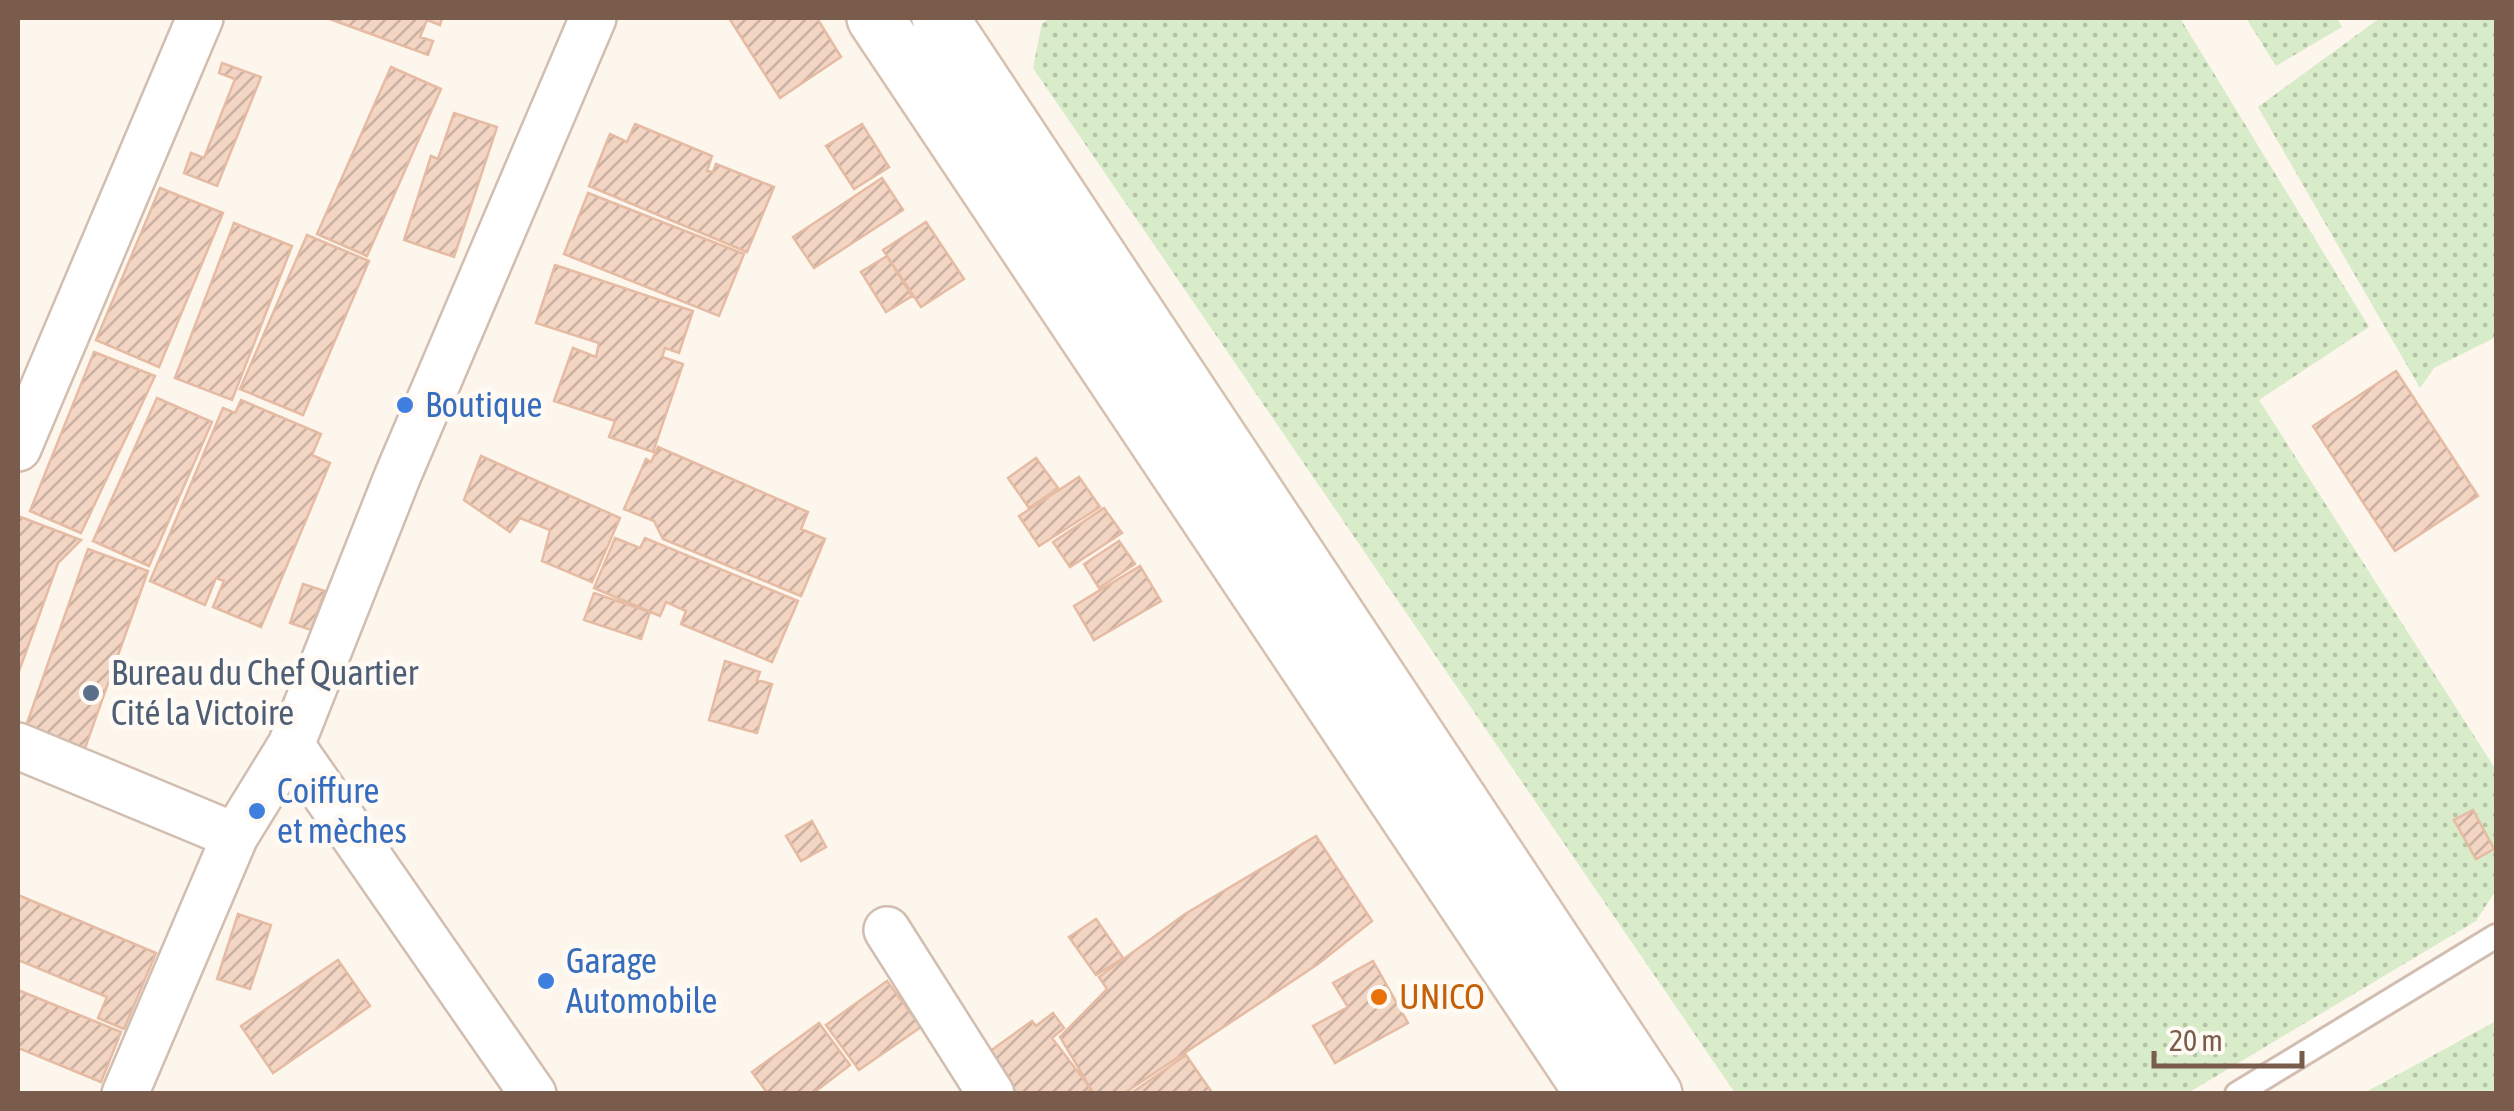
<svg xmlns="http://www.w3.org/2000/svg" width="2514" height="1111" viewBox="0 0 2514 1111" font-family="'Asap Condensed',sans-serif">
  <style>
    .green { fill: url(#green-dots) }
    .building { fill: url(#building-hatch); stroke: #e6bba3; stroke-width: 2.5 }
    .lines { fill: none; stroke-linecap: round; stroke-linejoin: round }
    .service-casing { stroke: #d1beb0; stroke-width: 28 }
    .minor-casing { stroke: #d1beb0; stroke-width: 50 }
    .secondary-casing { stroke: #d6c0b0; stroke-width: 60 }
    .service { stroke: #fff; stroke-width: 22 }
    .minor { stroke: #fff; stroke-width: 45 }
    .secondary { stroke: #fff; stroke-width: 55 }
    .shop-dot { fill: #3f7fe0; stroke: #fffaf3; stroke-width: 4 }
    .service-dot { fill: #5c6f8a; stroke: #fffaf3; stroke-width: 4 }
    .food-dot { fill: #e8710a; stroke: #fffaf3; stroke-width: 4 }
    .labels { text-anchor: middle; stroke-width: 10; stroke-linejoin: round; paint-order: stroke }
    .shop-label { font-size: 35px; fill: #366cbe; stroke: #fffaf3; text-anchor: start }
    .service-label { font-size: 35px; fill: #4e5e75; stroke: #fffaf3; text-anchor: start }
    .food-label { font-size: 35px; fill: #c56008; stroke: #fffaf3; text-anchor: start }
  </style>
  <defs>
    <pattern id="green-dots" width="8" height="8" patternUnits="userSpaceOnUse" patternTransform="scale(2.5)"><rect width="8" height="8" fill="#d8ecc9"/><path d="M2 2h.1M6 6h.1" fill="none" stroke="#b4c2a5" stroke-width="1.8" stroke-linecap="round"/></pattern>
    <pattern id="building-hatch" width="6" height="6" patternUnits="userSpaceOnUse" patternTransform="scale(2.5)"><rect width="6" height="6" fill="#f3d5c3"/><path d="M-1 1l2-2M0 6l6-6M5 7l2-2" fill="none" stroke="#cab0a1"/></pattern>
  </defs>
  <rect width="100%" height="100%" fill="#fdf6ec"/>
  <path class="green" d="M 1051,18 L 2180,18 L 2369,327 L 2259,400 L 2496,770 L 2496,890 L 2476,921 L 2188,1093 L 1735,1093 L 1033,68 L 1042,23 Z
    M 2246,18 L 2337,18 L 2342,27 L 2276,66 Z
    M 2380,18 L 2496,18 L 2496,337 L 2434,368 L 2420,388 L 2258,107 Z
    M 2496,1021 L 2496,1093 L 2364,1093 Z"/>
  <path class="building" d="M 327,18 L 442,18 L 440,25 L 427,20 L 420,37 L 433,41 L 428,55 Z
    M 729,18 L 817,18 L 841,57 L 780,98 Z
    M 222,63 L 261,77 L 217,186 L 184,173 L 191,153 L 204,158 L 235,79 L 219,73 Z
    M 391,67 L 441,89 L 367,256 L 317,234 Z
    M 454,113 L 497,127 L 454,257 L 404,240 L 431,156 L 438,159 Z
    M 635,124 L 712,156 L 707,171 L 713,172 L 716,164 L 774,187 L 747,252 L 589,186 L 610,134 L 627,142 Z
    M 862,124 L 889,167 L 854,189 L 826,146 Z
    M 882,178 L 903,210 L 814,268 L 793,237 Z
    M 160,188 L 223,213 L 159,367 L 96,340 Z
    M 588,193 L 744,254 L 719,316 L 564,254 Z
    M 926,222 L 964,279 L 921,307 L 883,250 Z
    M 234,223 L 292,246 L 232,400 L 175,378 Z
    M 307,235 L 369,261 L 303,415 L 240,389 Z
    M 887,256 L 912,296 L 886,312 L 861,272 Z
    M 555,265 L 693,311 L 679,353 L 665,348 L 662,357 L 683,364 L 653,452 L 609,437 L 615,421 L 554,401 L 573,348 L 596,357 L 599,343 L 536,323 Z
    M 94,352 L 155,376 L 81,533 L 30,511 Z
    M 2396,371 L 2478,496 L 2395,551 L 2313,426 Z
    M 157,398 L 212,422 L 149,566 L 93,541 Z
    M 241,400 L 321,434 L 312,455 L 330,463 L 261,627 L 213,607 L 224,581 L 216,578 L 205,605 L 150,581 L 223,408 L 235,413 Z
    M 658,447 L 808,512 L 801,529 L 825,539 L 801,596 L 663,539 L 654,521 L 624,509 L 646,459 L 651,462 Z
    M 481,456 L 620,518 L 592,582 L 542,561 L 550,530 L 520,518 L 510,532 L 464,500 Z
    M 1036,458 L 1058,488 L 1029,508 L 1008,478 Z
    M 1079,477 L 1100,507 L 1039,546 L 1019,516 Z
    M 1104,508 L 1122,533 L 1070,567 L 1053,542 Z
    M 18,516 L 81,540 L 58,563 L 18,674 Z
    M 615,538 L 640,548 L 645,538 L 798,601 L 772,662 L 681,624 L 686,611 L 666,602 L 660,616 L 594,588 Z
    M 1119,541 L 1135,564 L 1099,588 L 1084,564 Z
    M 88,549 L 148,571 L 84,751 L 25,729 Z
    M 1140,566 L 1161,601 L 1094,640 L 1074,606 Z
    M 303,584 L 325,591 L 311,630 L 290,623 Z
    M 594,593 L 650,612 L 641,639 L 584,620 Z
    M 725,661 L 760,672 L 757,680 L 772,684 L 757,733 L 709,720 Z
    M 2473,810 L 2494,849 L 2476,859 L 2454,820 Z
    M 812,821 L 826,847 L 801,861 L 786,836 Z
    M 1316,836 L 1372,921 L 1318,964 L 1123,1094 L 1094,1094 L 1060,1037 L 1107,989 L 1099,977 L 1185,914 Z
    M 18,895 L 156,953 L 124,1029 L 98,1018 L 107,997 L 18,960 Z
    M 238,914 L 271,925 L 250,989 L 217,979 Z
    M 1096,919 L 1123,958 L 1096,975 L 1069,937 Z
    M 338,960 L 370,1006 L 273,1073 L 241,1026 Z
    M 1373,961 L 1408,1023 L 1335,1063 L 1313,1026 L 1348,1007 L 1333,983 Z
    M 887,981 L 921,1027 L 859,1070 L 826,1025 Z
    M 18,990 L 121,1032 L 101,1082 L 18,1048 Z
    M 1053,1013 L 1064,1028 L 1052,1038 L 1091,1089 L 1085,1094 L 1010,1094 L 982,1057 L 1032,1021 L 1036,1026 Z
    M 819,1023 L 850,1065 L 812,1094 L 768,1094 L 752,1072 Z
    M 1186,1055 L 1213,1094 L 1130,1094 Z"/>
  <g class="lines">
    <g class="service-casing">
      <path id="service" d="M 2237,1094 L 2496,936"/>
    </g>
    <g class="minor-casing">
      <path id="minor" d="M 18,448 L 200,18
        M 291,745 L 533,1094
        M 18,746 L 235,836
        M 887,930 L 991,1094
        M 125,1094 L 235,836 L 291,745 L 398,475 L 593,18"/>
    </g>
    <g class="secondary-casing">
      <path id="secondary" d="M 875,18 L 1594,1094
        M 940,18 L 1654,1094"/>
    </g>
    <use href="#service" class="service"/>
    <use href="#minor" class="minor"/>
    <use href="#secondary" class="secondary"/>
  </g>
  <g class="shop-dot">
    <circle cx="405" cy="405" r="10"/>
    <circle cx="257" cy="811" r="10"/>
    <circle cx="546" cy="981" r="10"/>
  </g>
  <circle class="service-dot" cx="91" cy="693" r="10"/>
  <circle class="food-dot" cx="1379" cy="997" r="10"/>
  <g class="labels">
    <g class="shop-label">
      <text x="425" y="417">Boutique</text>
      <text x="277" y="803">Coiffure<tspan x="277" dy="40">et mèches</tspan></text>
      <text x="566" y="973">Garage<tspan x="566" dy="40">Automobile</tspan></text>
    </g>
    <g class="service-label">
      <text x="111" y="685">Bureau du Chef Quartier<tspan x="111" dy="40">Cité la Victoire</tspan></text>
    </g>
    <g class="food-label">
      <text x="1399" y="1009">UNICO</text>
    </g>
  </g>
  <rect width="2514" height="1111" fill="none" stroke="#7a5c4d" stroke-width="40"/>
  <path d="M2154 1051v15h148v-15" fill="none" stroke="#7a5c4d" stroke-width="5"/>
  <text x="2169" y="1051" font-size="30" fill="#7a5c4d" stroke="#fffaf3" stroke-width="8" paint-order="stroke">20 m</text>
</svg>
